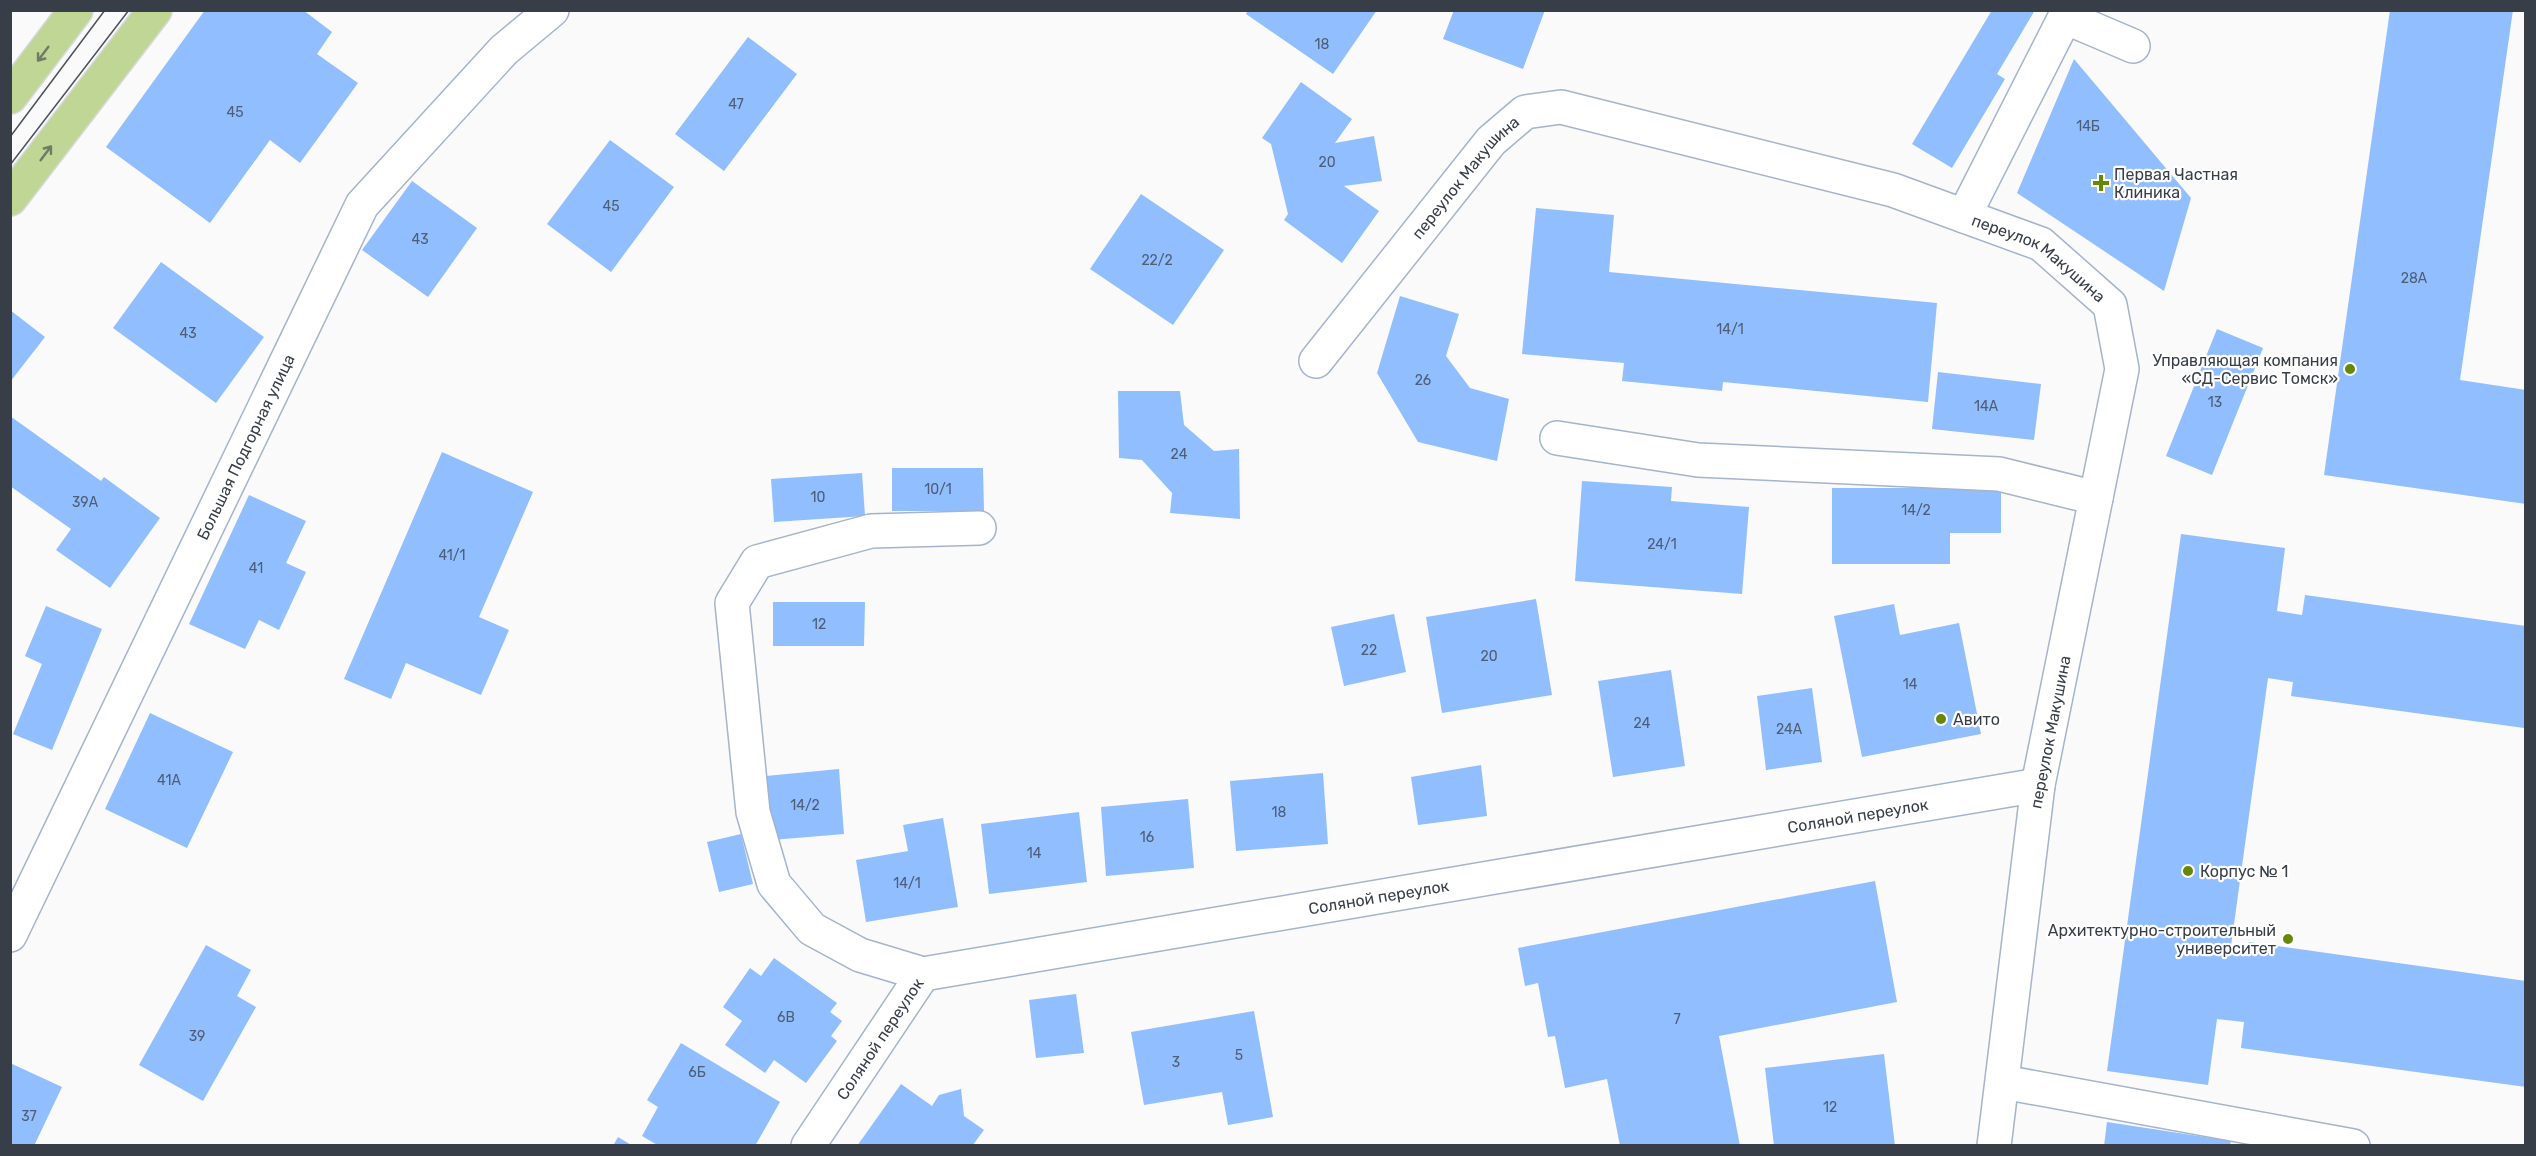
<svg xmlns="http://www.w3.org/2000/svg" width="2536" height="1156" viewBox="0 0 2536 1156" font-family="Rubik,sans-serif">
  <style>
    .building { fill: #90befe }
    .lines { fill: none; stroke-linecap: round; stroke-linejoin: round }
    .minor-casing { stroke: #a4b4cb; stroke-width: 36 }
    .major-casing { stroke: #d7d8da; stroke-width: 36 }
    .minor { stroke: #fff; stroke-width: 33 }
    .major { stroke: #c0d694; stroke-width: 33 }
    .tram { stroke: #4c535b; stroke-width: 1.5 }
    .oneway { stroke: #6e7b66 }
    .poi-dot { fill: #678806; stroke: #fff; stroke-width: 2 }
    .labels { text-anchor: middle; stroke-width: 4.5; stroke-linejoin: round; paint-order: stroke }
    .number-label { font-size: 14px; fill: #4d5e75 }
    .poi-label { font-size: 16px; fill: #373e47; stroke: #fff; text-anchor: start }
    .street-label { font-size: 16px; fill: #373e47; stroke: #fff }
  </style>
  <rect width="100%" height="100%" fill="#fafafa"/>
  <path class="building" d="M 205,10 L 303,10 L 332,32 L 317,54 L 358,83 L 300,163 L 270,140 L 210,223 L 106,147 Z
    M 1248,10 L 1377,10 L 1333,74 L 1246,14 Z
    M 1454,10 L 1545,10 L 1523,69 L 1443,39 Z
    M 1992,10 L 2035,10 L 1997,74 L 2005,79 L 1952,168 L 1912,144 Z
    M 2390,10 L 2513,10 L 2460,380 L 2526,390 L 2526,504 L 2324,475 Z
    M 748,37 L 797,74 L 724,171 L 675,134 Z
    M 2074,59 L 2191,198 L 2164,291 L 2017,193 Z
    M 1301,82 L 1352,119 L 1335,143 L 1374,136 L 1382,181 L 1344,186 L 1379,211 L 1342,263 L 1284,220 L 1288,214 L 1271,144 L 1262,138 Z
    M 610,140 L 674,187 L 611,272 L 547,224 Z
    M 412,181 L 477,228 L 428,297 L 362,250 Z
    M 1141,194 L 1224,250 L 1173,325 L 1090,269 Z
    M 1536,208 L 1614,215 L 1609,272 L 1937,303 L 1928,402 L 1723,382 L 1722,391 L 1622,381 L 1624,363 L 1522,354 Z
    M 161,262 L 264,337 L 216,403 L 113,328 Z
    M 1400,296 L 1459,314 L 1446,356 L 1470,388 L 1509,399 L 1497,461 L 1418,442 L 1377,373 Z
    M 10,310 L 45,337 L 10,382 Z
    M 2217,329 L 2263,348 L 2212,475 L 2166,456 Z
    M 1938,372 L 2041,384 L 2034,440 L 1932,429 Z
    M 1118,391 L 1180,391 L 1184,425 L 1214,451 L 1239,449 L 1240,519 L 1170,513 L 1172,493 L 1142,460 L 1119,458 Z
    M 10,416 L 101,481 L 104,477 L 160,518 L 110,588 L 56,550 L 71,529 L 10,486 Z
    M 442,452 L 533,492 L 479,617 L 509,630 L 481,695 L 406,663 L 391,699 L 344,679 Z
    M 892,468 L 983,468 L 984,511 L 892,511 Z
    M 862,473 L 865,516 L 774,522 L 771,479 Z
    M 1582,481 L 1672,487 L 1671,501 L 1749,507 L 1742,594 L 1575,581 Z
    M 1832,488 L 2001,488 L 2001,533 L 1950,533 L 1950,564 L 1832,564 Z
    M 249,495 L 306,521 L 286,563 L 306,572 L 279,630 L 259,620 L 245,649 L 189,624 Z
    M 2181,534 L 2285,548 L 2277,611 L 2302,615 L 2305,595 L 2526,626 L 2524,728 L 2291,696 L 2293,682 L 2268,678 L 2230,953 L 2247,956 L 2249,942 L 2526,981 L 2526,1087 L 2241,1048 L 2244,1022 L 2217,1019 L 2208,1085 L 2107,1071 Z
    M 1536,599 L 1552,695 L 1442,713 L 1426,617 Z
    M 773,602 L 865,602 L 864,646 L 773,646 Z
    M 1894,604 L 1900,635 L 1959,623 L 1981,734 L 1862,757 L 1834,616 Z
    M 46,606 L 102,629 L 52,750 L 13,734 L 42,664 L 25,656 Z
    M 1394,614 L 1406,672 L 1344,686 L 1331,627 Z
    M 1671,670 L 1685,766 L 1613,777 L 1598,681 Z
    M 1812,688 L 1822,762 L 1766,770 L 1757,696 Z
    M 150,713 L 233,752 L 187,848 L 105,809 Z
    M 1481,765 L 1487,816 L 1418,825 L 1411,777 Z
    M 839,769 L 844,834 L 772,840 L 766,776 Z
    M 1323,773 L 1328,844 L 1236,851 L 1230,781 Z
    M 1188,799 L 1194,868 L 1106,876 L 1101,807 Z
    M 1079,812 L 1087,882 L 989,894 L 981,824 Z
    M 943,818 L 958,907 L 866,922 L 856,860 L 908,851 L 903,825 Z
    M 741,834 L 753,884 L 719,892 L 707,842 Z
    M 1875,881 L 1897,1002 L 1719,1036 L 1740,1146 L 1620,1146 L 1607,1079 L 1565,1088 L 1555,1036 L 1548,1037 L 1538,983 L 1525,986 L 1518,948 Z
    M 206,945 L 251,970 L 237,996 L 256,1007 L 203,1101 L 139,1065 Z
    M 774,958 L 837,1003 L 830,1012 L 842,1021 L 831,1036 L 837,1041 L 806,1083 L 774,1060 L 765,1073 L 725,1045 L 742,1021 L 723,1007 L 750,968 L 761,976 Z
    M 1076,994 L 1084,1053 L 1036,1058 L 1029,1000 Z
    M 1254,1011 L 1273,1117 L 1228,1125 L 1222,1092 L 1144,1105 L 1131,1032 Z
    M 681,1043 L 780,1102 L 755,1146 L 659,1146 L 642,1136 L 658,1107 L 647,1100 Z
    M 1884,1054 L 1895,1146 L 1774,1146 L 1765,1068 Z
    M 10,1063 L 62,1087 L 34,1146 L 10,1146 Z
    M 901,1084 L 932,1106 L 939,1095 L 961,1089 L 964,1116 L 984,1130 L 972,1146 L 857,1146 Z
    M 2107,1122 L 2231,1141 L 2230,1146 L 2104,1146 Z
    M 618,1137 L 633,1146 L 613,1146 Z"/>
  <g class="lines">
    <g class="minor-casing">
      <g id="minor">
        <path d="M 1964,216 L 2065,17 L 2133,46"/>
        <path id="s1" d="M 1316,361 L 1491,141 L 1525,112 L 1561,107 L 1893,190 L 2041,244 L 2110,305 L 2122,369 L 2038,785 L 1994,1146"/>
        <path d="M 1557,438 L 1698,460 L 1999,474 L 2096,498"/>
        <path id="s2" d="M 10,935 L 362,205 L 504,50 L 552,10"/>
        <path d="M 923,974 L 860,955 L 812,929 L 774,884 L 753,812 L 732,603 L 757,562 L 871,531 L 979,528"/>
        <path d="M 2003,1082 L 2353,1146"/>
        <path id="s3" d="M 808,1146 L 923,974 L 2038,785"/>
      </g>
    </g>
    <g class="major-casing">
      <path id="major" d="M 10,97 L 76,10
        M 10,199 L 155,10"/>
    </g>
    <use href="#minor" class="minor"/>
    <use href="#major" class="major"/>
    <path class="tram" d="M 10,137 L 105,10
      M 10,165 L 129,10"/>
  </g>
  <defs><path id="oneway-shaft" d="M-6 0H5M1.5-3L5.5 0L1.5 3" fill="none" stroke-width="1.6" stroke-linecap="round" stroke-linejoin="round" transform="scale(1.5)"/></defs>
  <g class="oneway">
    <use href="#oneway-shaft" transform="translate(43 54) rotate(127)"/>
    <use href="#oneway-shaft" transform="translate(46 153) rotate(-53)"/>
  </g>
  <g class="poi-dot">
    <path d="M2098 174h6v6h6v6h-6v6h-6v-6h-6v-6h6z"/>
    <circle cx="2350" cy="369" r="6"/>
    <circle cx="1941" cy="719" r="6"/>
    <circle cx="2188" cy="871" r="6"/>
    <circle cx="2288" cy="939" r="6"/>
  </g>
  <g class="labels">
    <g class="number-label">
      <text x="1322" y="49">18</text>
      <text x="736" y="109">47</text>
      <text x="235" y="117">45</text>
      <text x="2088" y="131">14Б</text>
      <text x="1327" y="167">20</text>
      <text x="611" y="211">45</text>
      <text x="420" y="244">43</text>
      <text x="1157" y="265">22/2</text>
      <text x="2414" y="283">28А</text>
      <text x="1730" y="334">14/1</text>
      <text x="188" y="338">43</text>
      <text x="1423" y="385">26</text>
      <text x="2215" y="407">13</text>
      <text x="1986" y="411">14А</text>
      <text x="1179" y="459">24</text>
      <text x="938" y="494">10/1</text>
      <text x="818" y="502">10</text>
      <text x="85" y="507">39А</text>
      <text x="1916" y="515">14/2</text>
      <text x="1662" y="549">24/1</text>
      <text x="452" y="560">41/1</text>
      <text x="256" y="573">41</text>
      <text x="819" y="629">12</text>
      <text x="1369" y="655">22</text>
      <text x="1489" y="661">20</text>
      <text x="1910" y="689">14</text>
      <text x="1642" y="728">24</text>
      <text x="1789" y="734">24А</text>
      <text x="169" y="785">41А</text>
      <text x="805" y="810">14/2</text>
      <text x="1279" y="817">18</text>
      <text x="1147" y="842">16</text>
      <text x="1034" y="858">14</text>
      <text x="907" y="888">14/1</text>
      <text x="786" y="1022">6В</text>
      <text x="1677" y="1024">7</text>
      <text x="197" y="1041">39</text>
      <text x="1239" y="1060">5</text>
      <text x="1176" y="1067">3</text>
      <text x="697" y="1077">6Б</text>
      <text x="1830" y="1112">12</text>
      <text x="29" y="1121">37</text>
    </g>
    <g class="poi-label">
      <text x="2114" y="180">Первая Частная<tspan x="2114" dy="18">Клиника</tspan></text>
      <text x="2338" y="366" text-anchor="end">Управляющая компания<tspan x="2338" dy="18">«СД-Сервис Томск»</tspan></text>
      <text x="1953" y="725">Авито</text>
      <text x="2200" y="877">Корпус № 1</text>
      <text x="2276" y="936" text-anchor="end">Архитектурно-строительный<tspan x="2276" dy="18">университет</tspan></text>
    </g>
    <g class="street-label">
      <text dy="6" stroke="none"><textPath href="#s1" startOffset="237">переулок Макушина</textPath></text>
      <text dy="6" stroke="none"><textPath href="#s1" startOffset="867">переулок Макушина</textPath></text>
      <text dy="6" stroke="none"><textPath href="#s2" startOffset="542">Большая Подгорная улица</textPath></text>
      <text transform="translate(2050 732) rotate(-79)" y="6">переулок Макушина</text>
      <text dy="6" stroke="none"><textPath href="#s3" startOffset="1155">Соляной переулок</textPath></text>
      <text dy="6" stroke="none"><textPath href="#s3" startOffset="669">Соляной переулок</textPath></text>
      <text dy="6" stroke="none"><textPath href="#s3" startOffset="129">Соляной переулок</textPath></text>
    </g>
  </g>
  <rect width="2536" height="1156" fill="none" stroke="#373e47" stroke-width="24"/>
</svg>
